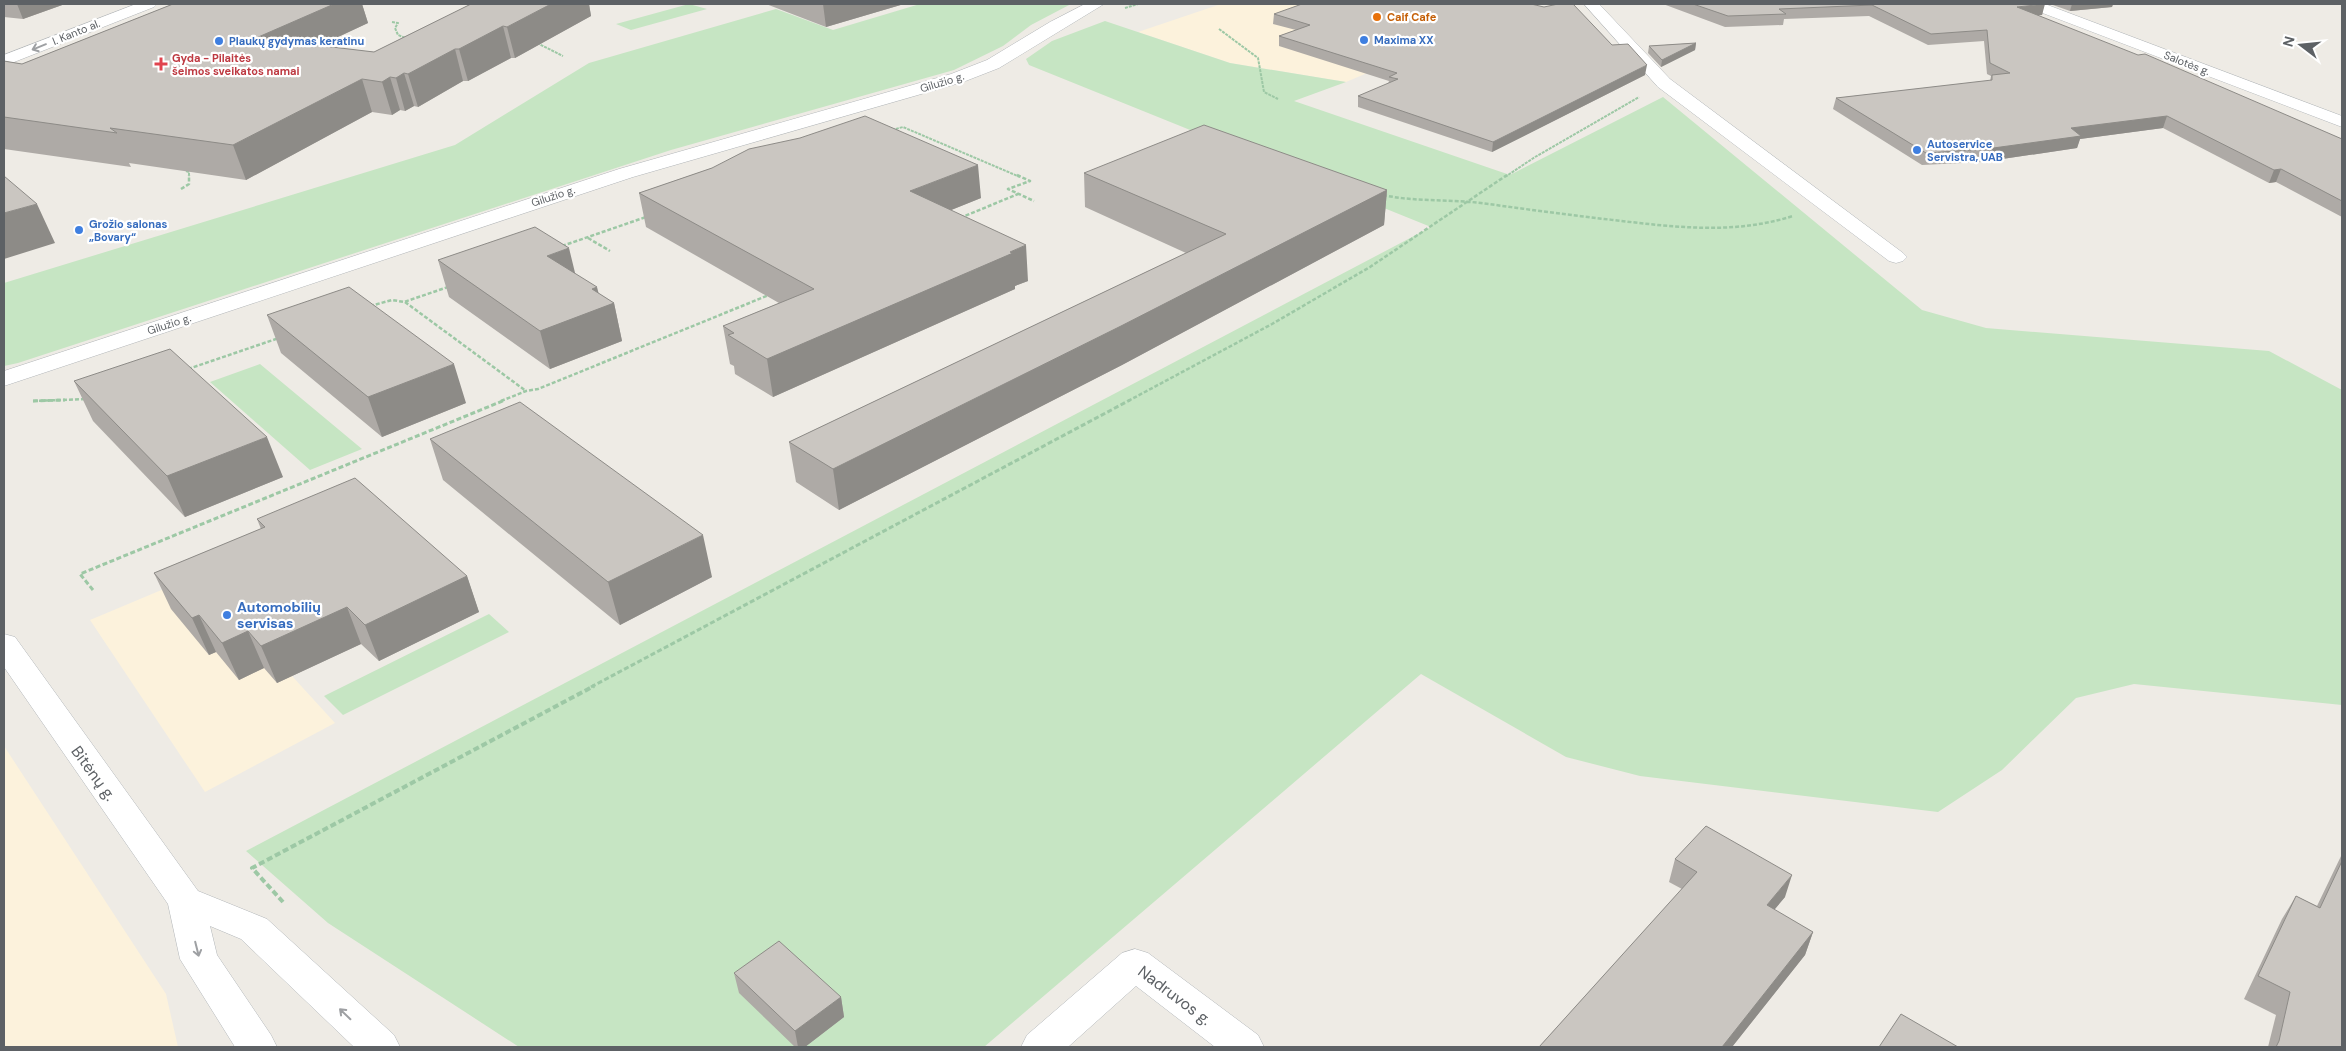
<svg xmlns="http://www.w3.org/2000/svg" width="2346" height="1051" viewBox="0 0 2346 1051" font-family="'DM Sans',sans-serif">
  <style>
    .commercial { fill: #fcf2dc }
    .green { fill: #c6e5c3 }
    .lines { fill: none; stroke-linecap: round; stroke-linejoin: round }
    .minor-casing { stroke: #b2b6b9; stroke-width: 1 }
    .path-far3 { stroke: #9dc8a5; stroke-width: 2; stroke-dasharray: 3 1; stroke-linecap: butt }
    .path-far2 { stroke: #9dc8a5; stroke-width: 2.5; stroke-dasharray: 4 2; stroke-linecap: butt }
    .path-far1 { stroke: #9dc8a5; stroke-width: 3; stroke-dasharray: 5 2.5; stroke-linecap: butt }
    .path { stroke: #9dc8a5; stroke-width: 4; stroke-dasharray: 6 3; stroke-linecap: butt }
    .minor { fill: #fff; fill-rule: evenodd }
    .wall { fill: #aeaaa6 }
    .shaded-wall { fill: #8d8b87 }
    .building { fill: #cac6c1; stroke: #8d8b87 }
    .oneway { stroke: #9ea0a3 }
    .food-dot { fill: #e8710a; stroke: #fff; stroke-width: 2 }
    .shop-dot { fill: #3f7fe0; stroke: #fff; stroke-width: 2 }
    .health-dot { fill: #e0444e; stroke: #fff; stroke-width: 2 }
    .labels { text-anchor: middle; stroke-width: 4.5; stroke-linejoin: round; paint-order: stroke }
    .far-food-label { font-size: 11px; font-weight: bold; fill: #c56008; stroke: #fff; text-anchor: start }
    .far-street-label { font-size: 11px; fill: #5d6165; stroke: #fff }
    .far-shop-label { font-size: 11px; font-weight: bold; fill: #366cbe; stroke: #fff; text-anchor: start }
    .far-health-label { font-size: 11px; font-weight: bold; fill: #be3a42; stroke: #fff; text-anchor: start }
    .shop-label { font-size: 14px; font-weight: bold; fill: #366cbe; stroke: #fff; text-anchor: start }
    .near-street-label { font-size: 16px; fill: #5d6165; stroke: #fff }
  </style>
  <rect width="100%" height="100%" fill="#eeebe5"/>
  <path class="commercial" d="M 1221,4 L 1530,4 L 1346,82 L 1230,63 L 1138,32 Z
    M 221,565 L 292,676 L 335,723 L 205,792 L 90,620 Z
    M 4,746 L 166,994 L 178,1047 L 4,1047 Z"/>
  <path class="green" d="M 689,4 L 707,9 L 631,30 L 616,24 Z
    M 920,4 L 1071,4 L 1031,25 L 1003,46 L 954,70 L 671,150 L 18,363 L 4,366 L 4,283 L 455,145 L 589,63 L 776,9 L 833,30 Z
    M 1105,21 L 1230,63 L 1346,82 L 1294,101 L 1510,175 L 1663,97 L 1922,310 L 1986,328 L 2269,351 L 2342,390 L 2342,705 L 2134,684 L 2076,698 L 2002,770 L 1938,812 L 1640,776 L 1566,757 L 1421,674 L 984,1047 L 519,1047 L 328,923 L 246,851 L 1431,227 L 1029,65 L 1026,59 L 1052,41 Z
    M 260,364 L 362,449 L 310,470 L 210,382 Z
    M 489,614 L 509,632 L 343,715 L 324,696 Z"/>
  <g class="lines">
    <g class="minor-casing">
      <path id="minor" d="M 136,4 L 157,4 L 154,7 L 4,66 L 4,55 Z
        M 1085,4 L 1104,4 L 999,68 L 963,82 L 633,177 L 4,386 L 4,371 L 619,169 L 951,74 L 987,60 L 1050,22 Z
        M 1584,4 L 1599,4 L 1670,79 L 1903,253 L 1907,257 L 1903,261 L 1896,263 L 1889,261 L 1658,87 Z
        M 2024,4 L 2045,4 L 2342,116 L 2342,127 L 2027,7 Z
        M 4,634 L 15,637 L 198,891 L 267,919 L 394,1035 L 400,1047 L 354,1047 L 241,939 L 210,926 L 217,955 L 271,1035 L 277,1047 L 235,1047 L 180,959 L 168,904 L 4,667 Z
        M 1135,949 L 1148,953 L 1258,1035 L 1264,1047 L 1215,1047 L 1136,986 L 1068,1047 L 1021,1047 L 1027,1035 L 1122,953 Z"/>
    </g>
    <path class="path-far3" d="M 1125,8 L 1138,4
      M 392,22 L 398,23 L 395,28 L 398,35 L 408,39
      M 1219,29 L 1258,58 L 1264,92 L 1278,99
      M 537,43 L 563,56
      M 892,130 L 903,127 L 1020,177
      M 186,171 L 189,172 L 189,177
      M 1505,177 L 1535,157 L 1639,97"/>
    <path class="path-far2" d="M 1017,175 L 1030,181 L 1008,189 L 1034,201
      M 181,189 L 189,184 L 189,175
      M 1383,195 C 1415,202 1448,199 1481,203 C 1525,209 1569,215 1613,220 C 1674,227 1733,235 1793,216
      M 960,218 L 1018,194
      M 588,238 L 610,251
      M 562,246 L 646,217
      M 405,302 L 526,391
      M 370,306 L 392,300 L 404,302 L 448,287
      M 188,369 L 279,338
      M 33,401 L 87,399
      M 501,401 L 526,391 L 538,389 L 769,295
      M 1128,401 L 1272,324 L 1370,267 L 1507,175"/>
    <path class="path-far1" d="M 33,401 L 65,400
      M 93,590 L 80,574 L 505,400
      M 591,687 L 1130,400"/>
    <path class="path" d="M 283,902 L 252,868 L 594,686"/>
    <use href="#minor" class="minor"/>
  </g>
  <path class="wall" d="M 4,4 L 65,4 L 23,19 L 4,17 Z
    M 173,4 L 362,4 L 368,23 L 319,46 L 374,52 L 471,4 L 589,4 L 591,16 L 515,58 L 511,58 L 468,81 L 463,81 L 418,107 L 414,106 L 405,111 L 400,110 L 392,115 L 372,112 L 246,180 L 129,163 L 131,167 L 4,149 L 4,61 L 22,64 Z
    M 766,4 L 904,4 L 826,27 Z
    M 1663,4 L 2044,4 L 2042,15 L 2037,15 L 2342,139 L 2342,217 L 2276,182 L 2269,183 L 2163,128 L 2080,139 L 2077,148 L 1982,162 L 1922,165 L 1833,109 L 1836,98 L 1990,81 L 1991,76 L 1987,74 L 1984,41 L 1928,45 L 1869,16 L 1784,19 L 1783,25 L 1725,27 Z
    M 2050,4 L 2113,4 L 2112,7 L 2070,11 Z
    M 1274,14 L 1612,45 L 1645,75 L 1492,152 L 1358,107 L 1358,96 L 1388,84 L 1389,81 L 1279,46 L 1279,36 L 1296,30 L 1273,24 Z
    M 1696,43 L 1695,50 L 1661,67 L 1648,53 L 1649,46 Z
    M 712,168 L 981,198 L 951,210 L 1028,281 L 1015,286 L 1015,289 L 773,397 L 735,374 L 734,366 L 730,364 L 723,326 L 779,303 L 646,227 L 639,193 Z
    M 1084,173 L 1387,190 L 1384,225 L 1122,365 L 839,510 L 796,482 L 789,442 L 1186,253 L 1085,207 Z
    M 438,260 L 598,293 L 614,303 L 622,341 L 550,369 L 449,297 Z
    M 267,315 L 466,403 L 382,437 L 281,353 Z
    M 74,381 L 283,477 L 185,517 L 93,421 Z
    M 430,439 L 712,577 L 620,625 L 443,480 Z
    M 257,519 L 467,576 L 479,612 L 379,661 L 361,644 L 277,683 L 264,668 L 239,680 L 216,652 L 209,655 L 171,609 L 154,573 L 261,529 Z
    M 2342,854 L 2342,1047 L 2268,1047 L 2276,1015 L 2244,999 L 2282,919 L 2296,896 L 2317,906 Z
    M 1675,859 L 1785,897 L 1774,910 L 1813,932 L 1805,955 L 1732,1047 L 1539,1047 L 1682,889 L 1669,882 Z
    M 734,973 L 841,997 L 844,1017 L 805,1047 L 795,1047 L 739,993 Z"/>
  <path class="shaded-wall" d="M 17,4 L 65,4 L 23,19 Z
    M 334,4 L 362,4 L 368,23 L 267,70 L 256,38 Z
    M 551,4 L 589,4 L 591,16 L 515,58 L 507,27 Z
    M 823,4 L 904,4 L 826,27 Z
    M 2045,4 L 2042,15 L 2013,18 L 2017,7 Z
    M 2072,4 L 2113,4 L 2112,7 L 2070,11 Z
    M 503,26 L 511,58 L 468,81 L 459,49 Z
    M 1696,43 L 1695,50 L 1661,67 L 1662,60 Z
    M 455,49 L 463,81 L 418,107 L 408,74 Z
    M 1647,65 L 1645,75 L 1492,152 L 1493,142 Z
    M 404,73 L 414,106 L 405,111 L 396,78 Z
    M 390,77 L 400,110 L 392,115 L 382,82 Z
    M 362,79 L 372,112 L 246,180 L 233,145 Z
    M 2167,116 L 2163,128 L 2080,139 L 2077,148 L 1982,162 L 1986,149 L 2071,128 Z
    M 978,165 L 981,198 L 914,225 L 910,191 Z
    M 2281,169 L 2276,182 L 2269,183 L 2274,170 Z
    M 1387,190 L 1384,225 L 1122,365 L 839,510 L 833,469 Z
    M 37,204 L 55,243 L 4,259 L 4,213 Z
    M 1026,245 L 1028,281 L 1015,286 L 1015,289 L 773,397 L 767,359 Z
    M 569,248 L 578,285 L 547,256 Z
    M 597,287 L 602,307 L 614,303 L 622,341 L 550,369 L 540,331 L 592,289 Z
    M 454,364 L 466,403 L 382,437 L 368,397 Z
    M 267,437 L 283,477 L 185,517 L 167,476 Z
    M 703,535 L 712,577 L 620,625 L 608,582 Z
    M 467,576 L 479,612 L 379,661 L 365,625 Z
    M 347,607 L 361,644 L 277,683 L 261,646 Z
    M 199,615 L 216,652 L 209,655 L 192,618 Z
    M 248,631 L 264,668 L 239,680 L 222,643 Z
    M 1792,875 L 1785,897 L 1759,928 L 1767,905 Z
    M 1813,932 L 1805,955 L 1732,1047 L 1722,1047 Z
    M 841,997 L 844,1017 L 805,1047 L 798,1047 L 795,1031 Z"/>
  <path class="building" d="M 173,4 L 334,4 L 256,38 L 374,52 L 471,4 L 551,4 L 507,27 L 503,26 L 459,49 L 455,49 L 408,74 L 404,73 L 396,78 L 390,77 L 382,82 L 362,79 L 233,145 L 110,128 L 117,133 L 4,117 L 4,61 L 22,64 Z
    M 1302,4 L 1531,4 L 1544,7 L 1558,4 L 1573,4 L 1612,45 L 1628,44 L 1647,65 L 1493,142 L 1358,96 L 1398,79 L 1389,77 L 1397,73 L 1279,36 L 1310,25 L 1274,14 Z
    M 1693,4 L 2045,4 L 2017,7 L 2138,55 L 2145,54 L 2342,139 L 2342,201 L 2281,169 L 2274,170 L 2167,116 L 2071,128 L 2081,136 L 1986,149 L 1926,153 L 1836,98 L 1992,80 L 1992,75 L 2010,73 L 1990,63 L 1987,30 L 1931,34 L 1872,5 L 1779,9 L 1786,14 L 1728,16 Z
    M 1696,43 L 1662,60 L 1649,46 Z
    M 865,116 L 978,165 L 910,191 L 1026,245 L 1010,252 L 1013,253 L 767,359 L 728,335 L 734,333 L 723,326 L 814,289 L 639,193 L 712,168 L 749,149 L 800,138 Z
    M 1204,125 L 1387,190 L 1121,326 L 833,469 L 789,442 L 1226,234 L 1084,173 Z
    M 4,176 L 37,204 L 4,213 Z
    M 535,227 L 569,248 L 547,256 L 597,287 L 592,289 L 614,303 L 540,331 L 438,260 Z
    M 349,287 L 454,364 L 368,397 L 267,315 Z
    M 170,349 L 267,437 L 167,476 L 74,381 Z
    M 520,402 L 703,535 L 608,582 L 430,439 Z
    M 355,478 L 467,576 L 365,625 L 347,607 L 261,646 L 248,631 L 222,643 L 199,615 L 192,618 L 154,573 L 265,527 L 257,519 Z
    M 1706,826 L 1792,875 L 1767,905 L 1813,932 L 1722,1047 L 1539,1047 L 1697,872 L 1675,859 Z
    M 2342,861 L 2342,1047 L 2276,1047 L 2279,1041 L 2290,992 L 2258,976 L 2296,896 L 2320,908 Z
    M 779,941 L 841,997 L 795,1031 L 734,973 Z
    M 1901,1014 L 1958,1047 L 1879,1047 Z"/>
  <defs><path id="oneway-shaft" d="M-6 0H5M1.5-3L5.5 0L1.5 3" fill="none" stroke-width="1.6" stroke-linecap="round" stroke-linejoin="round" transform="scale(1.25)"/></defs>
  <g class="oneway">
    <use href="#oneway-shaft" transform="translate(39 47) rotate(158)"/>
    <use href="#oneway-shaft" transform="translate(197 949) rotate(76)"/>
    <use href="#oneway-shaft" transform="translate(345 1014) rotate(-136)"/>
  </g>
  <circle class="food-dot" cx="1377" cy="17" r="5"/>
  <g class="shop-dot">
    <circle cx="1364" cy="40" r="5"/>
    <circle cx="219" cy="41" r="5"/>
    <circle cx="1917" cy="150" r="5"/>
    <circle cx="79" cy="230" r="5"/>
    <circle cx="227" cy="615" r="5"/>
  </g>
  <path class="health-dot" d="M158.5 56.5h5v5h5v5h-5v5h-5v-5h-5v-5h5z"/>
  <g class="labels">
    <g class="far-food-label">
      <text x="1387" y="21">Caif Cafe</text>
    </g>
    <g class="far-street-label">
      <text transform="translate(76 32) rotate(-22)" y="4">I. Kanto al.</text>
      <text transform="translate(2187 63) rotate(21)" y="4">Salotės g.</text>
      <text transform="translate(942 82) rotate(-17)" y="4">Gilužio g.</text>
      <text transform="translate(553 196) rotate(-18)" y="4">Gilužio g.</text>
      <text transform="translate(169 324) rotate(-18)" y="4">Gilužio g.</text>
    </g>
    <g class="far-shop-label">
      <text x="1374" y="44">Maxima XX</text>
      <text x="229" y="45">Plaukų gydymas keratinu</text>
      <text x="1927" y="148">Autoservice<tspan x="1927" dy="13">Servistra, UAB</tspan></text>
      <text x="89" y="228">Grožio salonas<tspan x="89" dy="13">„Bovary“</tspan></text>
    </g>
    <g class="far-health-label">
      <text x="172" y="62">Gyda - Pilaitės<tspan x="172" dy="13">šeimos sveikatos namai</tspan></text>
    </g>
    <g class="shop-label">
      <text x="237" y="612">Automobilių<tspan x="237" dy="16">servisas</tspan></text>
    </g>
    <g class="near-street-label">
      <text transform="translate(94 773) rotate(54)" y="6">Bitėnų g.</text>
      <text transform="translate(1175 995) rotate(37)" y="6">Nadruvos g.</text>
    </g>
  </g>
  <rect width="2346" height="1051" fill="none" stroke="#5d6165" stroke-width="10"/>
  <g transform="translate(2301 45) rotate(286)" stroke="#ffffff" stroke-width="4" paint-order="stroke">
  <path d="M0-4L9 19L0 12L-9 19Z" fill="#5d6165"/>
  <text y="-8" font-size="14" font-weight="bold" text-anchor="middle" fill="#5d6165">N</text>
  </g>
</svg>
